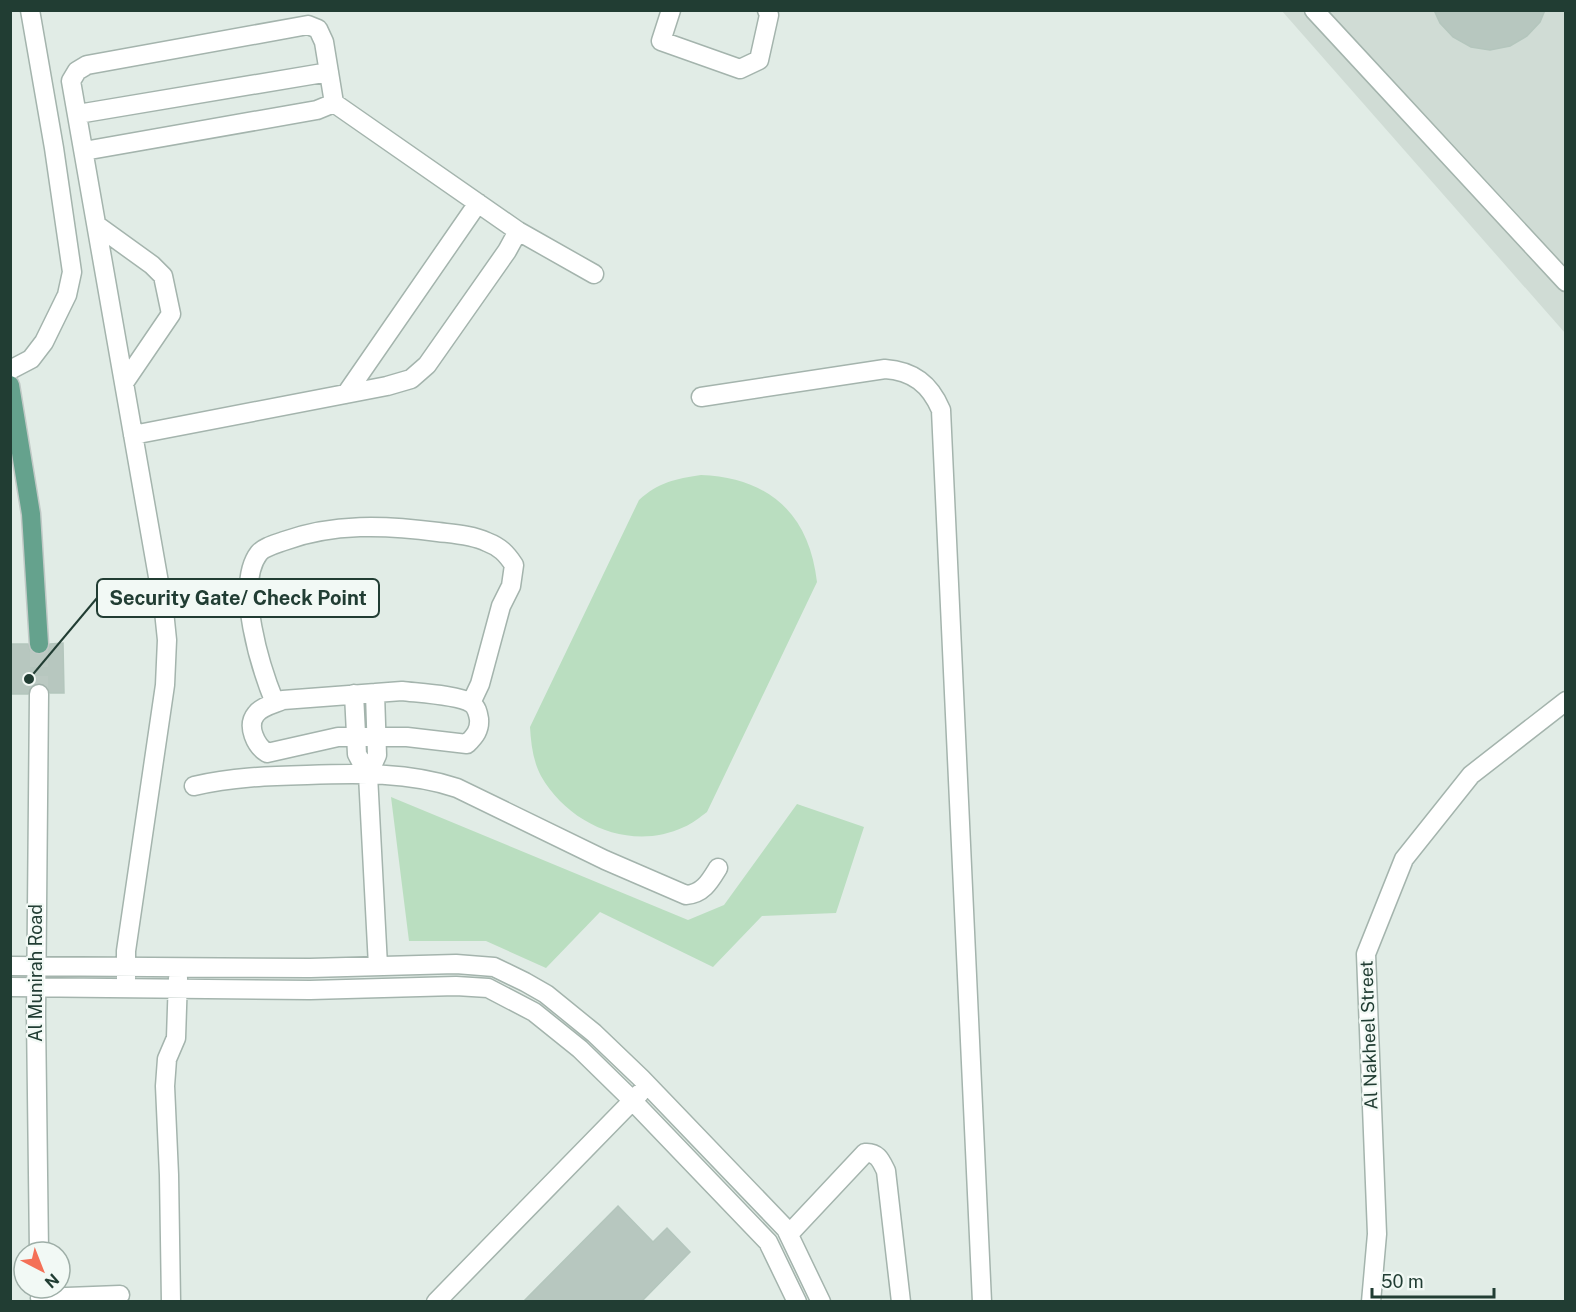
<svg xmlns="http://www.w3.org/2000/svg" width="1576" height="1312" viewBox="0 0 1576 1312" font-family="'Public Sans',sans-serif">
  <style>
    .built { fill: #d0dcd5 }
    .green { fill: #badec0 }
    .building { fill: #b7c7bf; stroke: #b4c6bd; stroke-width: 1.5 }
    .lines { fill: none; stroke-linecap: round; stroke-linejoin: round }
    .major-tunnel { stroke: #bbc9c2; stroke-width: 18; stroke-dasharray: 18 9; stroke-linecap: butt }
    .minor-casing { stroke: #a4b4ad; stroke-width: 21 }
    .major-casing { stroke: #c1c9c6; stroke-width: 21 }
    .minor { stroke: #fff; stroke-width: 18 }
    .major { stroke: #65a28d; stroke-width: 18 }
    .labels { text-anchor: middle; stroke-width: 4.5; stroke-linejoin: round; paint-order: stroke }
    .street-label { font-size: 18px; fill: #213d33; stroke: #f2f9f5 }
    .leader { fill: none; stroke: #213d33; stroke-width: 2 }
    .callout-dot { fill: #213d33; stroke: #f2f9f5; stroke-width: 2 }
    .callout { fill: #f2f9f5; stroke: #213d33; stroke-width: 2 }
    .callout-label { font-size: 20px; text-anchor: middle; font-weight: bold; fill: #213d33 }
  </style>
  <rect width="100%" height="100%" fill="#e1ece6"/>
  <path class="built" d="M 1282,11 L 1565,11 L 1565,333 Z"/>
  <path class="green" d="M 701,475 C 770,478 809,514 817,582 L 707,812 C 700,817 692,824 684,827 C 631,852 569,825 541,776 C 533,761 531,744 530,727 L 639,500 C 659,482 675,479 701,475 Z
    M 391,797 L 688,920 L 724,905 L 797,804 L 864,827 L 836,913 L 762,916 L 713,967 L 600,912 L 546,968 L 486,941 L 409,941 Z"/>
  <path class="building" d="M 1434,10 L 1545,10 L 1540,22 L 1527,36 L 1510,46 L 1490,50 L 1471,47 L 1453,37 L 1440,23 Z
    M 63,643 L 64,693 L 50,693 L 45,685 L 39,683 L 30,688 L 28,694 L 10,694 L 10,644 L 28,644 L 30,651 L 39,655 L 46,653 L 50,644 Z
    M 618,1206 L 653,1242 L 667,1228 L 690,1252 L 641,1302 L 523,1302 Z"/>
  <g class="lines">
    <path class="major-tunnel" d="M 39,694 L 39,644"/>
    <g class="minor-casing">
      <path id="minor" d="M 671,10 L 661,41 L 740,69 L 759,60 L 769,15 L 767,10
        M 1314,10 L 1566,282
        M 334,103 L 518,231 L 594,274
        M 78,114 L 329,72
        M 84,151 L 317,110 L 334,103
        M 98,226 L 152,265 L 163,276 L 171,314 L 124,383
        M 10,370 L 31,359 L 44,342 L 67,295 L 72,272 L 54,148 L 30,10
        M 346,394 L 478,203
        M 701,397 L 885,369 C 913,371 930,384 941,410 L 982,1302
        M 133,435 L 387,386 L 411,379 L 427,365 L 507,251 L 518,231
        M 402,691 C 418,693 458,695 471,703 C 477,707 478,713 479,719 C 480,730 475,736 467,744 L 407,737 L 338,737 L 267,753 C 256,746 246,726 256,714 C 262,706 274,704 283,700 Z
        M 39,694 L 36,1016 L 39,1252
        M 354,694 L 357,754 L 368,775 L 378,966
        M 275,703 C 261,669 234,585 259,553 C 264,547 276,544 284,541 C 333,523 386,525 438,532 C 454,534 472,535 487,542 C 500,547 506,553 514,565 L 511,586 L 501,606 L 480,684 L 471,703
        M 368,775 L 377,755 L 375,693
        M 194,786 C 232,777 268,776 307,775 C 356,773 410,772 457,788 L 605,860 L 686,895 C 703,894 710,881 718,868
        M 10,966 L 310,968 L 456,964 L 494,967 L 525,982 L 546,994 L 594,1033 L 641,1078 L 786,1229 L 821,1302
        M 10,987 L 310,990 L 456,986 L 488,988 L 534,1012 L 580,1049 L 626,1094 L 768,1242 L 797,1302
        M 126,988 L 126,951 L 165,685 L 167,640 L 164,611 L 71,81 L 77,71 L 87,65 L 308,25 L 318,29 L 324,42 L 334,103
        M 789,1234 L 865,1153 C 878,1152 881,1161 886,1171 L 901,1302
        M 40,1298 L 120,1295
        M 171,1302 L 169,1175 L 165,1086 L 167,1059 L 176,1038 L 178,978
        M 436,1302 L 640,1093
        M 1371,1302 L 1377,1234 L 1366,954 L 1404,859 L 1471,775 L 1566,701"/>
    </g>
    <g class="major-casing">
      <path id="major" d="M 10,385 L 31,514 L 39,644"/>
    </g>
    <use href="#minor" class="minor"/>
    <use href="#major" class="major"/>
  </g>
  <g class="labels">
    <g class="street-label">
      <text transform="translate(36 973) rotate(-90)" y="6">Al Munirah Road</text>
      <text transform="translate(1369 1035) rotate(-92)" y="6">Al Nakheel Street</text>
    </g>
  </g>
  <path class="leader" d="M29 679L97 598"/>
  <circle class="callout-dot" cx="29" cy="679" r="6"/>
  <rect class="callout" x="97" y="579" width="282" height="38" rx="6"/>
  <g class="callout-label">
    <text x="238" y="605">Security Gate/ Check Point</text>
  </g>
  <rect width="1576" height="1312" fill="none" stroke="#213d33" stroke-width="24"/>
  <g transform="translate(42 1270) rotate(138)"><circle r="28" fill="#f2f9f5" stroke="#9eaea7" stroke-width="1.5"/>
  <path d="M0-4.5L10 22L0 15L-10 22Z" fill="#f47057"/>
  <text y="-9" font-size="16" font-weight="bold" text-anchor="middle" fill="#213d33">N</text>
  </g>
  <path d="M1372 1288v9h122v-9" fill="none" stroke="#213d33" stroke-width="3"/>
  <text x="1381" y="1288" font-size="18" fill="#213d33" stroke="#f2f9f5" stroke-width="4.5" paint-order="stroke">50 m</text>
</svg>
